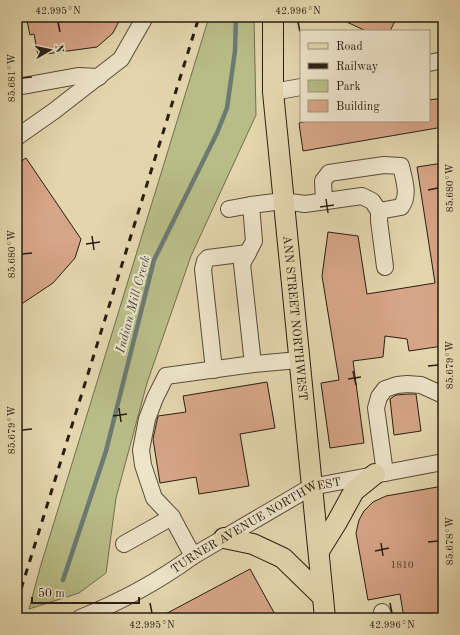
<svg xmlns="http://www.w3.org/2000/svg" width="460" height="635" viewBox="0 0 460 635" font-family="'Old Standard TT',serif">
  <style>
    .green { fill: #b8bd87; stroke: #706e4d }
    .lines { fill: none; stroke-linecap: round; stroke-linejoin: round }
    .stream { stroke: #6c7a74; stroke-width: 4.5 }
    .building { fill: #d6a486; stroke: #291e13 }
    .minor-casing { stroke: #584c3a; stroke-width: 18 }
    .major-casing { stroke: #291e13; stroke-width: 22 }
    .minor { stroke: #ede4ca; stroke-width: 16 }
    .major { stroke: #e3d6ad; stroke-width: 20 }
    .rail { stroke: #291e13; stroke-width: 3; stroke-dasharray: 7 7; stroke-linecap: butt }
    .ticks { fill: none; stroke: #291e13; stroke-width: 1.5 }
    .labels { text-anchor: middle; stroke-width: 4; stroke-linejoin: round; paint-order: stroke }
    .number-label { font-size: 10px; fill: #544030 }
    .street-label { font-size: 12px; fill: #291e13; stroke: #ede4ca }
    .water-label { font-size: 13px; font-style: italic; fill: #4b4c43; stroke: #ede4ca }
    .neatline { fill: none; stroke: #291e13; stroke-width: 1.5 }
    .ticks-label { font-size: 10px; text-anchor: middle; fill: #291e13 }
  </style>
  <rect width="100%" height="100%" fill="#e3d6ad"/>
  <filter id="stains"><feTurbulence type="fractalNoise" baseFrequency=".005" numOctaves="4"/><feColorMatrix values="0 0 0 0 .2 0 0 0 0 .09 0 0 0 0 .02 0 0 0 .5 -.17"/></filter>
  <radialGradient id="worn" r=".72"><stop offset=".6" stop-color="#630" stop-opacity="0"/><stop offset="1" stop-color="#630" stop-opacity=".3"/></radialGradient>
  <path class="green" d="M 209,17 L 254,17 L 256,115 L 191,256 L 147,383 L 116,498 L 106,573 L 79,593 L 29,609 L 40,568 Z"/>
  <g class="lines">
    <path class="stream" d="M 63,580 L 106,451 L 154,260 L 217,133 L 227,108 L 235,51 L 236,17"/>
  </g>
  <path class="building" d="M 48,17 L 121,17 L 113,33 L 97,47 L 38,55 L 34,34 L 30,35 L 27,21 Z
    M 336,17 L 397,17 L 390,31 L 366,31 Z
    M 443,98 L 443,127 L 303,151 L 299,123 L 308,121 L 429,121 L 429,100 Z
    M 26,158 L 81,239 L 75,258 L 53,283 L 17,307 L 17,164 Z
    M 443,163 L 443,346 L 409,351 L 407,339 L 385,336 L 383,357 L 353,361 L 364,443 L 330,448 L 321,383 L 339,380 L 322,276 L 328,232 L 358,236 L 367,294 L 435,283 L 417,167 Z
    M 267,382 L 275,428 L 240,434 L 249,486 L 199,494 L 196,477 L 160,483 L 153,439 L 158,416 L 186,412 L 183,396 Z
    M 409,394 L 416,394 L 421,431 L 394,435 L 390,399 L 396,395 Z
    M 443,486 L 443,618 L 404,618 L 400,594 L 368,600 L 356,533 L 359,520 L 364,511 L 373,502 L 386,496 Z
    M 250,569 L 277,618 L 158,618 Z"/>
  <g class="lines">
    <g class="minor-casing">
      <g id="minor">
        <path d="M 429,63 L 443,60"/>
        <path d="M 17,87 L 78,76 L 99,77"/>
        <path d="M 273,92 L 301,87"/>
        <path d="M 17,137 L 54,111 L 121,59 L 145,17"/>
        <path d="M 324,201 L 323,181 L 329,173 L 384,165 L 401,166 C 404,180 410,195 401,207 L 379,211"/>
        <path d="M 229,209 L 251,205"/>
        <path d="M 253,364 L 299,360"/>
        <path d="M 214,370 L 203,269 L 205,261 L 208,258 L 248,253"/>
        <path d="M 385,473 L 376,408 L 379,397 L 385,389 L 397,385 L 407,384 L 421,385 L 443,395"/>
        <path d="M 124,544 L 172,517"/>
        <path d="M 193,556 L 172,517 L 154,498 L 143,465 L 141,450 L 147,419 L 155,398 L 166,376 L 253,364 L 242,264 L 254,241 L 251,205 L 283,201 L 305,204 L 362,196 L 372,201 L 379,211 L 379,221 L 385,267"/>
        <path d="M 382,612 L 384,618"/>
        <path id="s1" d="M 80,618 C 120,602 159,581 193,556 L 311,487 L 443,462"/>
      </g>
    </g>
    <g class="major-casing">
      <g id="major">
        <path id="s2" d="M 273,17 L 273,92 L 325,618"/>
        <path d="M 224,538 L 253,544 L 283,558 L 323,597"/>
        <path d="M 319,551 L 337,522 L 354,491 L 375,474"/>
      </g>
    </g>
    <use href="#minor" class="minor"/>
    <use href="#major" class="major"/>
    <path class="rail" d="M 17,602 L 199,17"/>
  </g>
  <path class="ticks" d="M 58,22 L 60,32M 298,22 L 300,32M 22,78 L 32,77M 428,190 L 438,188M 326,199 L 328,213M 320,207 L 334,205M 92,236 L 94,250M 86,244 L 100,242M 22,254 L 32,253M 428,366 L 438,365M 353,371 L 356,385M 348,379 L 361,377M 119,408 L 121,422M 113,416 L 127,414M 22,430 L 32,429M 428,542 L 438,541M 381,543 L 383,556M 375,551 L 389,548M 150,603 L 152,613M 390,603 L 392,613"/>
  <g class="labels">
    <g class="number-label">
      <text x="402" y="568">1810</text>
    </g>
    <g class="street-label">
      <text dy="4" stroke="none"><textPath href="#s2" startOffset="302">ANN STREET NORTHWEST</textPath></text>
      <text dy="4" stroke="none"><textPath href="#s1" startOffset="200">TURNER AVENUE NORTHWEST</textPath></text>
    </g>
    <g class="water-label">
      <text transform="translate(132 304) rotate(-75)" y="5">Indian Mill Creek</text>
    </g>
  </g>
  <rect width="460" height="635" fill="none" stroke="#e3d6ad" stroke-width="44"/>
  <rect x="300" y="30" width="130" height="92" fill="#ede4ca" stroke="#9f9581"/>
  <rect x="308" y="43" width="20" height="6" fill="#e3d6ad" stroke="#9f9581"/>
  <text x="336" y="50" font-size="12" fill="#291e13">Road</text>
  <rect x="308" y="63" width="20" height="6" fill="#291e13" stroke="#9f9581"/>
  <text x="336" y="70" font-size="12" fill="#291e13">Railway</text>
  <rect x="308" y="80" width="20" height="12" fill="#b8bd87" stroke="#9f9581"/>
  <text x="336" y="90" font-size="12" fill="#291e13">Park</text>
  <rect x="308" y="100" width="20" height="12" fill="#d6a486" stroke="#9f9581"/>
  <text x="336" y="110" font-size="12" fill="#291e13">Building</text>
  <g transform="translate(50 50) rotate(81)" stroke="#ede4ca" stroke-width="3" paint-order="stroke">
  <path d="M0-3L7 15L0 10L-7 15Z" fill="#291e13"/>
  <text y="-6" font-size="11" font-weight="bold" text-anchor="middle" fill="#291e13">N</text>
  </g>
  <path d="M32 597v6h107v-6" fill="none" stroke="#291e13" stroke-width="2"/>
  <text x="38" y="597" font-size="12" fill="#291e13" stroke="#ede4ca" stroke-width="3" paint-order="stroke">50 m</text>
  <rect x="22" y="22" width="416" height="591" class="neatline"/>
  <g class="ticks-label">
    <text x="58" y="14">42.995°N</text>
    <text x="298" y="14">42.996°N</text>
    <text transform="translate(11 78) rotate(-90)" y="4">85.681°W</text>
    <text transform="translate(449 188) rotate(-90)" y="4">85.680°W</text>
    <text transform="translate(11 254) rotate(-90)" y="4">85.680°W</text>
    <text transform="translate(449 365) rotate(-90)" y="4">85.679°W</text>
    <text transform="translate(11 430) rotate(-90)" y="4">85.679°W</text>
    <text transform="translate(449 541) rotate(-90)" y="4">85.678°W</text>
    <text x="152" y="628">42.995°N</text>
    <text x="392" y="628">42.996°N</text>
  </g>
  <rect width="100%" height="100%" filter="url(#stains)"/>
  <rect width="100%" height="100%" fill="url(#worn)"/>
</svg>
